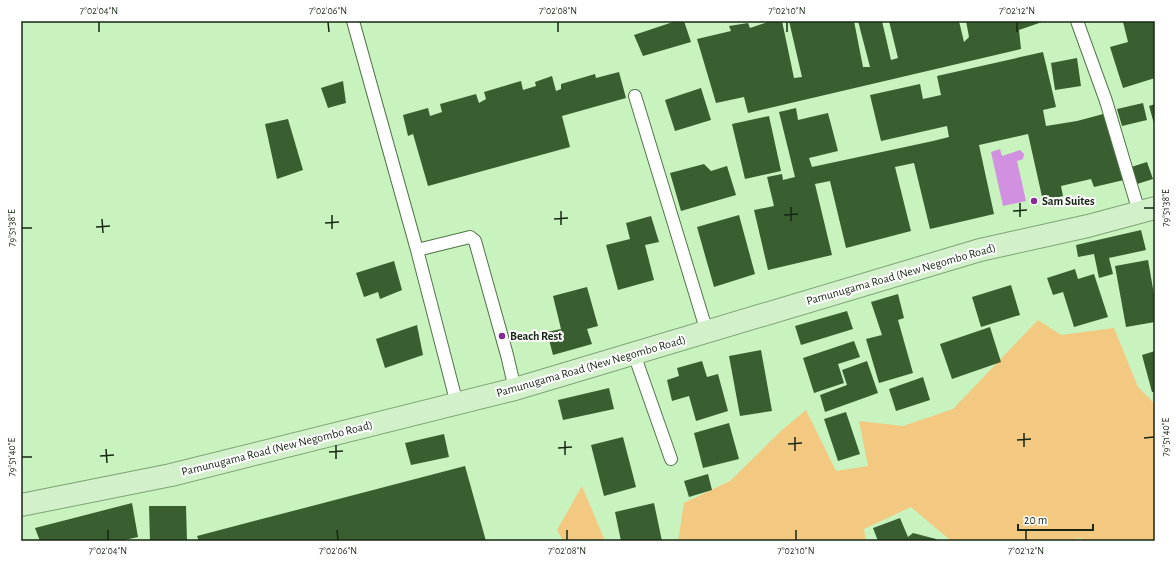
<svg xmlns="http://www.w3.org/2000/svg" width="1176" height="562" viewBox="0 0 1176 562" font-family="'Alegreya Sans',sans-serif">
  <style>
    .green { fill: #f3c981 }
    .water { fill: #d190e0 }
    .building { fill: #395f31 }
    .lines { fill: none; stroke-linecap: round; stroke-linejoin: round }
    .service-casing { stroke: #517748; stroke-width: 14 }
    .primary-casing { stroke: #7da474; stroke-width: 24 }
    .service { stroke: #fff; stroke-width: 12 }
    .primary { stroke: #d2f1cb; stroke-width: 22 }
    .ticks { fill: none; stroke: #172713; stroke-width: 1.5 }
    .poi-dot { fill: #842b97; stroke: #fff; stroke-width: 1.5 }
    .labels { text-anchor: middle; stroke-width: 4; stroke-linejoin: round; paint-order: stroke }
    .poi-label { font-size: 12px; font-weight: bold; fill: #172713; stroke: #fff; text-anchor: start }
    .street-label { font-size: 12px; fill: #172713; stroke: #fff }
    .neatline { fill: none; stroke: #172713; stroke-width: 1.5 }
    .ticks-label { font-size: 10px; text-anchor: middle; fill: #172713 }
  </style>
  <rect width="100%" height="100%" fill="#c8f3bf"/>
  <path class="green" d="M 1038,320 L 1061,335 L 1114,328 L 1138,387 L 1155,404 L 1155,541 L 1082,541 L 1081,538 L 1068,541 L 951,541 L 911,507 L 864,529 L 866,541 L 678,541 L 684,503 L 730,481 L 782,430 L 806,410 L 836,471 L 868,466 L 859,421 L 903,426 L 953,409 Z
    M 582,486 L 605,541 L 563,541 L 557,530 Z"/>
  <path class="water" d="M 1000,149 L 1002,156 L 1020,150 L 1024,154 L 1023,159 L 1017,161 L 1026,201 L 1003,206 L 991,152 Z"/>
  <path class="building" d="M 676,21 L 684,21 L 691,42 L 643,56 L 634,35 Z
    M 771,21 L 782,21 L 794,78 L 802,77 L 789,21 L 854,21 L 863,67 L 870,67 L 858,21 L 882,21 L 891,60 L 898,58 L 889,21 L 959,21 L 964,42 L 969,37 L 966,21 L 1045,21 L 1019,30 L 1021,49 L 748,113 L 744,97 L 716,103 L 697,39 L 731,31 L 729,26 L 748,23 L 750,28 Z
    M 1127,21 L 1155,21 L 1155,78 L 1123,88 L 1110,47 L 1128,42 L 1123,22 Z
    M 1043,52 L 1056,107 L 1043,110 L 1046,126 L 1077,121 L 1107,113 L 1124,180 L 1094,187 L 1091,179 L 1061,186 L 1063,196 L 1043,201 L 1028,134 L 979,145 L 994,214 L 930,229 L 914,163 L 895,167 L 911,231 L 846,248 L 830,181 L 815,184 L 832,255 L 768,270 L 754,210 L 774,206 L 767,177 L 782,174 L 783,180 L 795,177 L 779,112 L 796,108 L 798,120 L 828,113 L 838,151 L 809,158 L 812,167 L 933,141 L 949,137 L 947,126 L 881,141 L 870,95 L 920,84 L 923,99 L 941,95 L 937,76 Z
    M 1077,58 L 1081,86 L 1055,90 L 1051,63 Z
    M 619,72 L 626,98 L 562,116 L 570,147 L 428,186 L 413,134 L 408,136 L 403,115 L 428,108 L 430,116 L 442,112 L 440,104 L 476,94 L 479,103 L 486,99 L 484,92 L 521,81 L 523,90 L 536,86 L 535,82 L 552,76 L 556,91 L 561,89 L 561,84 L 595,74 L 596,78 Z
    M 343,81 L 346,103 L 328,108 L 321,88 Z
    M 701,88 L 711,120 L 675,131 L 665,100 Z
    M 1143,103 L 1147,120 L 1122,126 L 1117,109 Z
    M 1155,104 L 1155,127 L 1149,106 Z
    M 769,116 L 781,171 L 745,179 L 732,124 Z
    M 288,119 L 303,170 L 277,179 L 265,124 Z
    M 1147,162 L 1153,179 L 1134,185 L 1128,168 Z
    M 704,164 L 711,171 L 727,166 L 736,195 L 681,211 L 670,173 Z
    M 739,215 L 755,274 L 714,287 L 697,227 Z
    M 651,216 L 659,242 L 645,245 L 654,280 L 618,290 L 606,245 L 630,239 L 626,223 Z
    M 1141,230 L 1146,250 L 1109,258 L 1113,274 L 1099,278 L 1094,254 L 1078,257 L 1076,245 Z
    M 1148,260 L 1155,300 L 1155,322 L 1126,327 L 1115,266 Z
    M 394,261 L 402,290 L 380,299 L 378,292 L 364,297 L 356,273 Z
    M 1075,269 L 1078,279 L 1094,274 L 1108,317 L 1074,327 L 1063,292 L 1053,295 L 1047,278 Z
    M 1011,285 L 1020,315 L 981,327 L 972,297 Z
    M 587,287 L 598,326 L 587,329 L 592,344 L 553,355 L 547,332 L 561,329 L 553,296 Z
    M 898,294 L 904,318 L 898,320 L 913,373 L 879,383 L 866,339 L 882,335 L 871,302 Z
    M 847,311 L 853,329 L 801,345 L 795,326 Z
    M 417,325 L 423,355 L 385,368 L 376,339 Z
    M 990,327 L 1001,362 L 952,379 L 940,344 Z
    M 854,341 L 860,357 L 838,364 L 844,383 L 814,393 L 803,358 Z
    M 761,350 L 772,411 L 740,416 L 729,356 Z
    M 1155,351 L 1155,392 L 1152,392 L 1142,355 Z
    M 702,361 L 707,377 L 718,374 L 728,411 L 696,421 L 689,396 L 672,401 L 667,380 L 679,376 L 677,368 Z
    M 867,361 L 878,393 L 825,412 L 820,395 L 847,385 L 842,370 Z
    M 923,377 L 930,400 L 896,411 L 889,389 Z
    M 609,388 L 614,409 L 563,420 L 558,400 Z
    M 846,412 L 860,454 L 838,461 L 824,419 Z
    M 729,423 L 739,459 L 703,468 L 694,433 Z
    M 444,434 L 449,457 L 411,465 L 405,443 Z
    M 623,437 L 636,487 L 604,496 L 591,445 Z
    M 465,466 L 486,541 L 199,541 L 197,536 Z
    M 708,474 L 712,490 L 689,497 L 684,481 Z
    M 132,503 L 138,537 L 120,541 L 40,541 L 35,528 Z
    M 654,503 L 662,541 L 621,541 L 615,512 Z
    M 149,506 L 186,506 L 187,541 L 150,541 Z
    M 900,518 L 908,537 L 913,533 L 936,539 L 937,541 L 878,541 L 873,528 Z"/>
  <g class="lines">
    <g class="service-casing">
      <path id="service" d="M 353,21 L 417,250 L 457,404
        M 1077,21 L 1106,101 L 1139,212
        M 635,96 L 707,332
        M 417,250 L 470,237 L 475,241 L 507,355 L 515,389
        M 634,354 L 671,459"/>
    </g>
    <g class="primary-casing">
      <path id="primary" d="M 21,505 L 171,475 L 515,389 L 980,250 L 1088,226 L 1155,208"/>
    </g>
    <use href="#service" class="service"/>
    <use href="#primary" class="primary"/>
  </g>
  <path class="ticks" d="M 99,22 L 99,32M 328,22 L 329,32M 558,22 L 558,32M 787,22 L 787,32M 1017,22 L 1017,32M 1020,203 L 1020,217M 791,207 L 791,221M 1144,208 L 1154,208M 561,211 L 561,225M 1013,211 L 1027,210M 332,215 L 332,229M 784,215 L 798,214M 102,219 L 103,233M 554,219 L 568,218M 325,223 L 339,222M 96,227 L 110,226M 22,228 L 32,228M 1024,433 L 1024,447M 795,437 L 795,451M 1144,438 L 1154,437M 1017,440 L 1031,439M 565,441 L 565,455M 788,444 L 802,443M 336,445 L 336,459M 558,448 L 572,447M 106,449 L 107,463M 329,452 L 343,451M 100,456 L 114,455M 22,457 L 32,457M 108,530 L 108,540M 337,530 L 338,540M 567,530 L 567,540M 796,530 L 796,540M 1026,530 L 1026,540"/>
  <g class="poi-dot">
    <circle cx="1034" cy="201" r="4"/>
    <circle cx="502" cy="336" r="4"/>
  </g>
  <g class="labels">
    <g class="poi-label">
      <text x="1042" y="205">Sam Suites</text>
      <text x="510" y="340">Beach Rest</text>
    </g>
    <g class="street-label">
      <text transform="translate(901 274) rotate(-16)" y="4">Pamunugama Road (New Negombo Road)</text>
      <text transform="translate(591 366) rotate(-16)" y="4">Pamunugama Road (New Negombo Road)</text>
      <text transform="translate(277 448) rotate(-14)" y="4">Pamunugama Road (New Negombo Road)</text>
    </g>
  </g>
  <rect width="1176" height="562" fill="none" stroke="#ffffff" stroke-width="44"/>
  <path d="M1018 524v6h75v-6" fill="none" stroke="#172713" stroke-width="2"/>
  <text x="1024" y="524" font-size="12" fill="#172713" stroke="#ffffff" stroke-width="3" paint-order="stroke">20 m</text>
  <rect x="22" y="22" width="1132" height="518" class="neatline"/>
  <g class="ticks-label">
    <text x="99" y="14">7°02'04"N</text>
    <text x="328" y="14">7°02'06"N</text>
    <text x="558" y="14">7°02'08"N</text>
    <text x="787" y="14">7°02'10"N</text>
    <text x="1017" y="14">7°02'12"N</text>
    <text transform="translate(1165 208) rotate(-90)" y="4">79°51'38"E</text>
    <text transform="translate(11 228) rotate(-90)" y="4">79°51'38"E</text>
    <text transform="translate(1165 437) rotate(-90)" y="4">79°51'40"E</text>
    <text transform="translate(11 457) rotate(-90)" y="4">79°51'40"E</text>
    <text x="108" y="554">7°02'04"N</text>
    <text x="338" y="554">7°02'06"N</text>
    <text x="567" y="554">7°02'08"N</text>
    <text x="796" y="554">7°02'10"N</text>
    <text x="1026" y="554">7°02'12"N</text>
  </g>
</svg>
